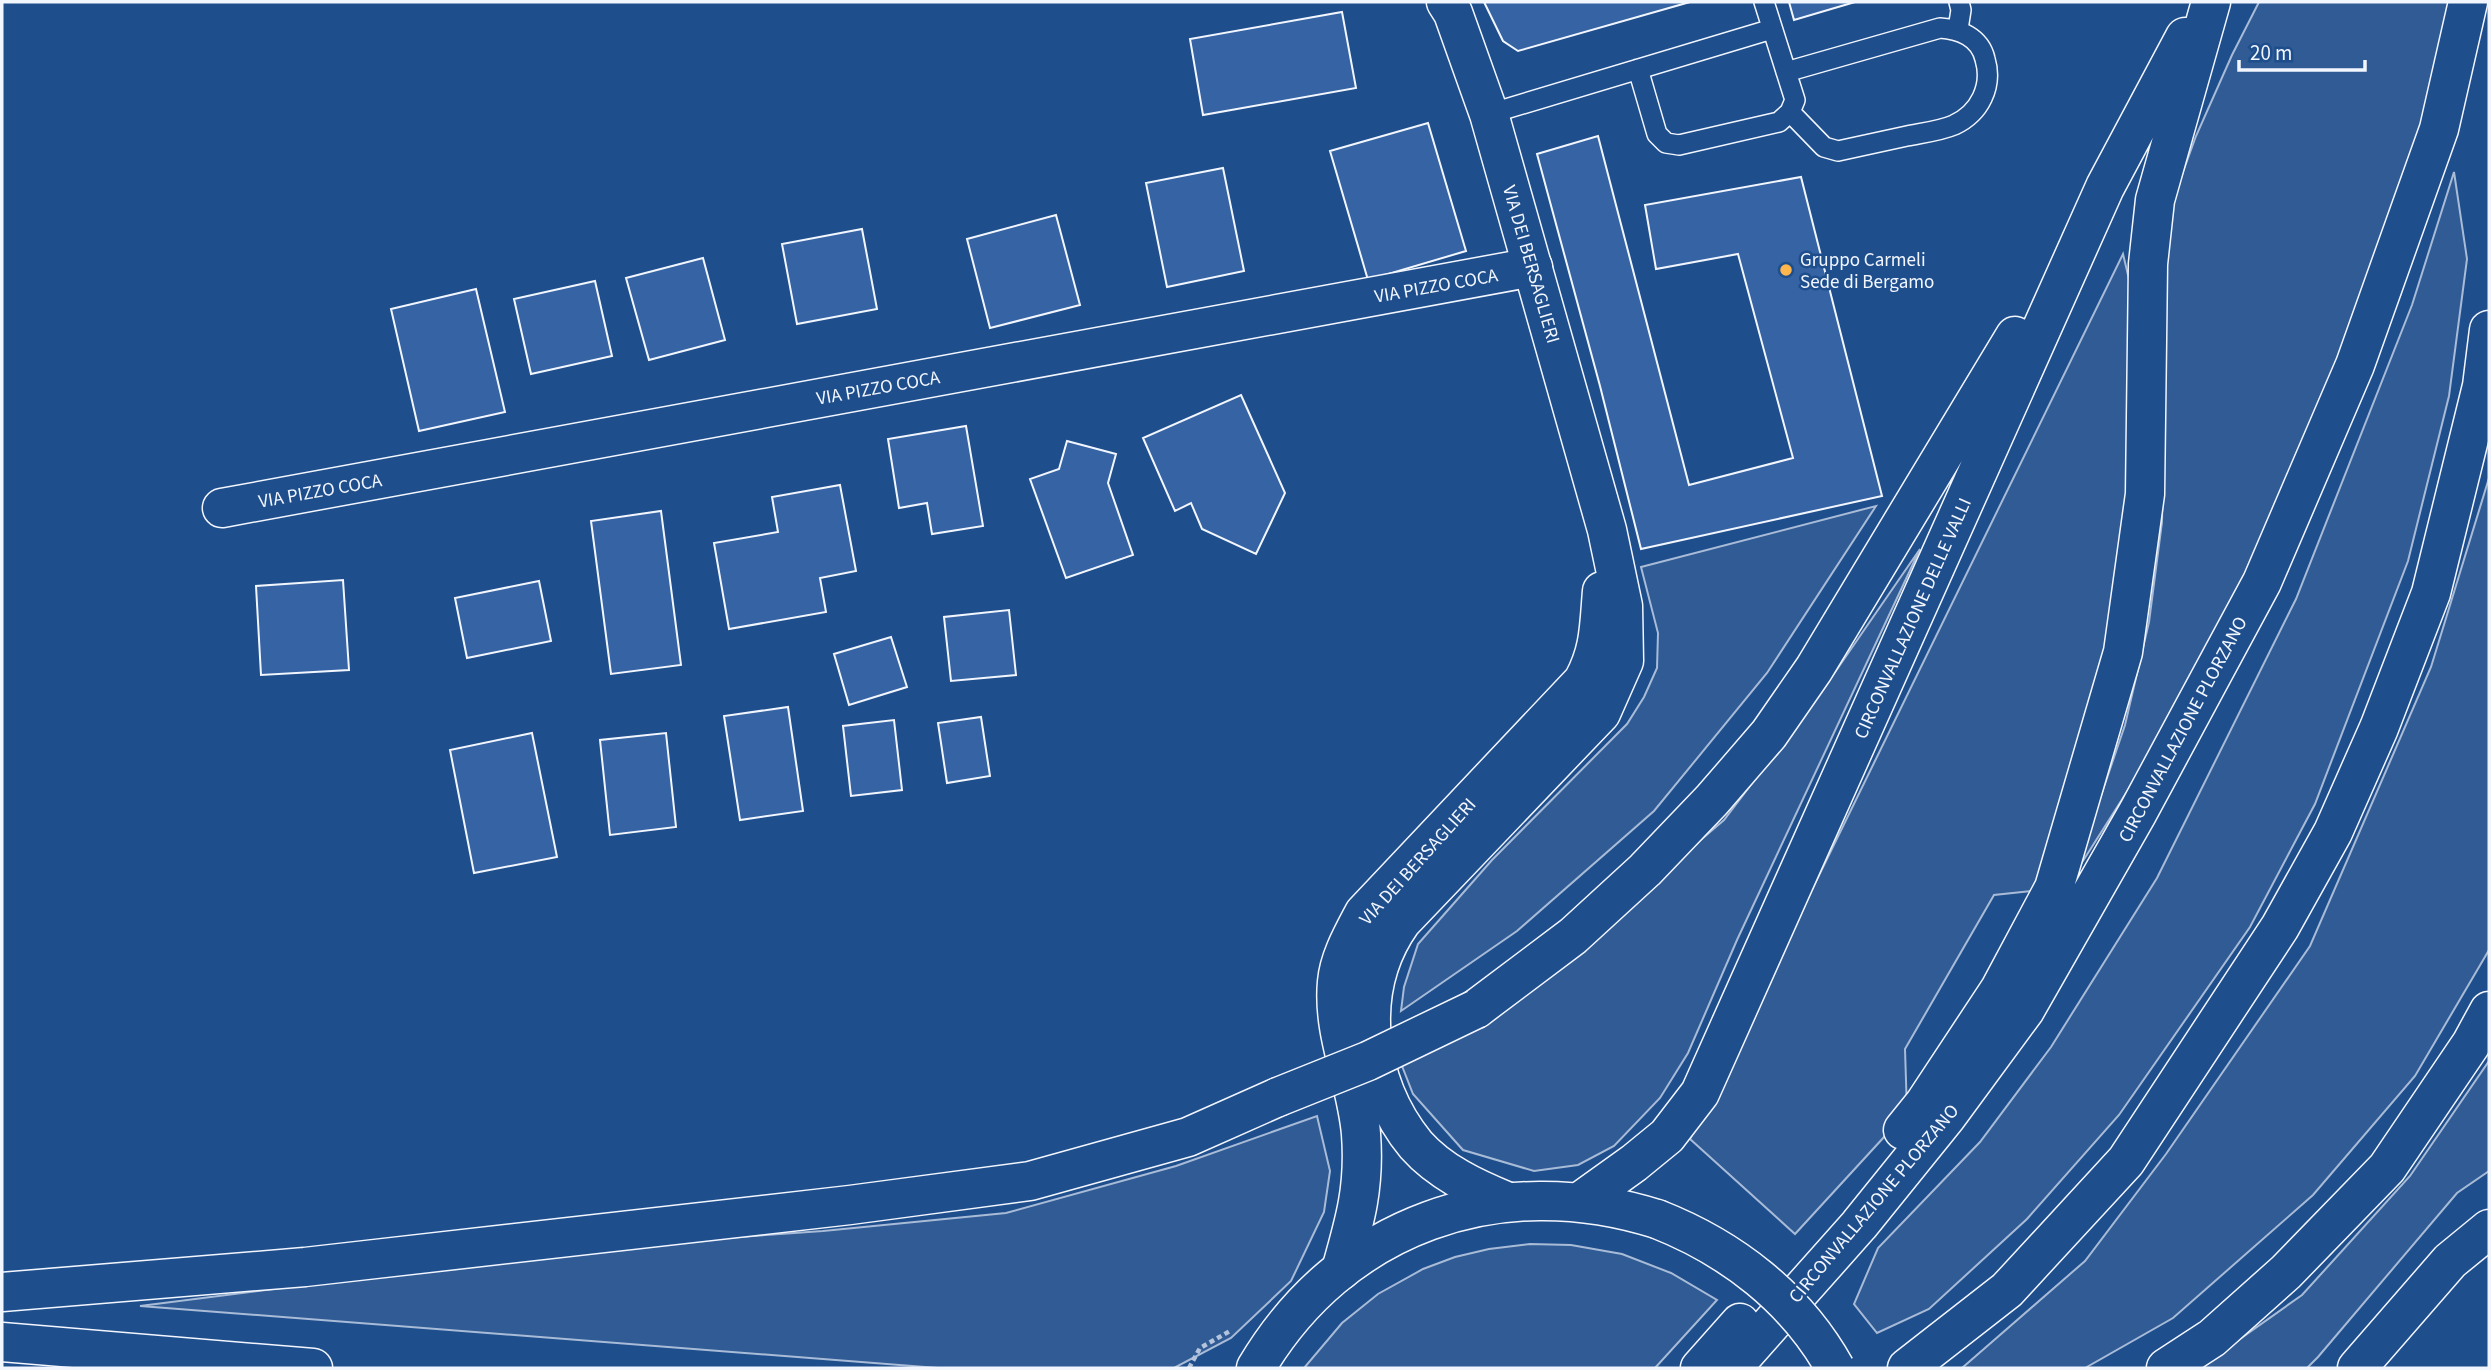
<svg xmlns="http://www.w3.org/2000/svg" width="2491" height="1370" viewBox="0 0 2491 1370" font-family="'Source Sans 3',sans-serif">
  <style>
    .built { fill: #305b95; stroke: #a8bbd7; stroke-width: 2 }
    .building { fill: #3563a3; stroke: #f2f6ff; stroke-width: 2 }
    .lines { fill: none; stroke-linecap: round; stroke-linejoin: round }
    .lane-casing { stroke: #f2f6ff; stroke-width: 22 }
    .street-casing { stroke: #f2f6ff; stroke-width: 41 }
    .secondary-casing { stroke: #f2f6ff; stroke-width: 41 }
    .highway-casing { stroke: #f2f6ff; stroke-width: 41 }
    .path { stroke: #b3c4dc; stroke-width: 4.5; stroke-dasharray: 5 3.5; stroke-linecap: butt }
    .lane { stroke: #1f4e8c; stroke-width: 19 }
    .street { stroke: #1f4e8c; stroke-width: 38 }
    .secondary { stroke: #1f4e8c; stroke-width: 38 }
    .highway { stroke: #1f4e8c; stroke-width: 38 }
    .highway-bridge-casing { stroke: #f2f6ff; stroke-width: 41; stroke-linecap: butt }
    .highway-bridge { stroke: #1f4e8c; stroke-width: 38 }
    .poi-dot { fill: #ffb74d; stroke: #1f4e8c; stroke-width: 2.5 }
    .labels { text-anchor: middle; stroke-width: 5; stroke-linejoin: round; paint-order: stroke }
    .poi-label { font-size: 19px; fill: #f2f6ff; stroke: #1f4e8c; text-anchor: start }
    .street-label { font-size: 19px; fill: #f2f6ff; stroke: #1f4e8c }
  </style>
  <rect width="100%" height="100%" fill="#1f4e8c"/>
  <path class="built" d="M 2259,2 L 2454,2 L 2408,178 L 2316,433 L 2212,658 L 2074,875 L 2125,725 L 2149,622 L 2162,522 L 2167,216 L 2196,136 L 2232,55 Z
    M 2454,172 L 2467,259 L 2449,396 L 2408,561 L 2315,804 L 2250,927 L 2119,1115 L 2027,1219 L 1929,1309 L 1877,1333 L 1854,1304 L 1878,1248 L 1980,1142 L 2051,1047 L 2157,878 L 2296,599 L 2412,305 Z
    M 2123,254 L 2134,300 L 2134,386 L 2116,650 L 2040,890 L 1994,895 L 1905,1049 L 1907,1112 L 1795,1234 L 1690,1139 Z
    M 2489,478 L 2489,950 L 2415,1076 L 2313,1195 L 2173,1318 L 2085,1368 L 1962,1368 L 2085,1261 L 2166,1154 L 2310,946 L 2431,667 Z
    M 1876,506 L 1767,673 L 1654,811 L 1517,931 L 1401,1011 L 1404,987 L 1418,944 L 1492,860 L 1627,724 L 1644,697 L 1657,668 L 1658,633 L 1641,567 Z
    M 1920,549 L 1737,940 L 1688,1053 L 1660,1098 L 1614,1146 L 1578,1165 L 1534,1171 L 1463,1150 L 1413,1094 L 1402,1066 L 1533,983 L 1724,820 L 1820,694 Z
    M 2489,1061 L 2489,1171 L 2457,1193 L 2318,1357 L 2307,1368 L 2199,1368 L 2302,1295 L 2410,1176 Z
    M 1317,1116 L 1330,1171 L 1324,1212 L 1291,1281 L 1231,1338 L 1174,1368 L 938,1368 L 140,1306 L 613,1246 L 823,1231 L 1006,1213 L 1176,1166 Z
    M 1530,1244 L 1571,1245 L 1622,1254 L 1671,1273 L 1717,1300 L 1655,1368 L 1304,1368 L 1342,1323 L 1378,1294 L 1423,1269 L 1455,1257 L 1489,1249 Z"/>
  <path class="building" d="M 1484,2 L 1690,2 L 1518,51 L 1503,41 Z
    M 1789,2 L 1855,2 L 1794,20 Z
    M 1342,12 L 1356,88 L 1203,115 L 1190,39 Z
    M 1428,123 L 1466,251 L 1368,280 L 1330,151 Z
    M 1598,136 L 1689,485 L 1793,458 L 1738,254 L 1656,269 L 1645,205 L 1801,177 L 1882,496 L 1641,549 L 1600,386 L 1537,154 Z
    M 1223,168 L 1244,271 L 1167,287 L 1146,183 Z
    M 1056,215 L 1080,305 L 990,328 L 967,239 Z
    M 862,229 L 877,309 L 797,324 L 782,244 Z
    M 703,258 L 725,340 L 649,360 L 626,278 Z
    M 595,281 L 612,356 L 531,374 L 514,299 Z
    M 476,289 L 505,412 L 419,431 L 391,309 Z
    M 1241,395 L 1285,493 L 1256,554 L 1202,529 L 1191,503 L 1175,511 L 1143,438 Z
    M 966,426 L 983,526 L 932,534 L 927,503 L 899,508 L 888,439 Z
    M 1067,441 L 1116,454 L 1108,483 L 1133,555 L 1066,578 L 1030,479 L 1059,469 Z
    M 840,485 L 856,571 L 820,578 L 826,612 L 729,629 L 714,543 L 778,532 L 772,497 Z
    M 661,511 L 681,665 L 611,674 L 591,521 Z
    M 343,580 L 349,670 L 261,675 L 256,586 Z
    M 539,581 L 551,641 L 467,658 L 455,598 Z
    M 1009,610 L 1016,675 L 951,681 L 944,617 Z
    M 891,637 L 907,687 L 849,705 L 834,654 Z
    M 788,707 L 803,811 L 740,820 L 724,716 Z
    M 981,717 L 990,776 L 947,783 L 938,723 Z
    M 894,720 L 902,790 L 851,796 L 843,726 Z
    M 532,733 L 557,857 L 474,873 L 450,750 Z
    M 666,733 L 676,827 L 610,835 L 600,740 Z"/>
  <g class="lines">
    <g class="lane-casing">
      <path id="lane" d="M 1958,29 L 1961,10 L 1959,2
        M 1638,69 L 1657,134 L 1666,143 L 1679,145 L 1779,122 L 1790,112 L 1795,100 L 1764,2
        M 1786,72 L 1940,28 C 1959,29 1980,37 1985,59 C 1993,86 1980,113 1954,125 C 1940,131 1922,133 1907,136 C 1884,141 1861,146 1838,151 L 1824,147 L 1790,112
        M 1489,114 L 1772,29"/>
    </g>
    <g class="street-casing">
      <path id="street" d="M 222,508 L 1533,267"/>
    </g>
    <g class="secondary-casing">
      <path id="secondary" d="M 1446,2 L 1453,13 L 1489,114 L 1607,530 L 1623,606 L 1624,661 L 1601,713 L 1402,921 C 1354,988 1364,1082 1416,1145 C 1440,1172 1474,1188 1506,1201
        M 1341,1270 C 1355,1221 1365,1187 1361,1134 C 1357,1083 1332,1034 1337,982 C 1339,958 1353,934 1364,913 L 1583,681 C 1600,650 1599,626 1602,591
        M 2357,1368 L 2450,1261 L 2489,1229"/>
    </g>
    <g class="highway-casing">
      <path id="highway" d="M 1476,1009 L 1573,936 L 1645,870 L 1712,800 L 1769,734 L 1814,669 L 2015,336
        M 1903,1130 L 1924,1104 L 2000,989 L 2054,888 L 2123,652 L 2145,494 L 2148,264 L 2155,200 L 2211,2
        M 1581,1201 L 1634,1163 L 1667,1136 L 1700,1093 L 2105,187 L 2185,37
        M 2,1292 L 305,1267 L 850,1205 L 1030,1181 L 1188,1137 L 1278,1097
        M 2,1342 L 313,1368
        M 1256,1368 C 1341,1224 1499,1169 1657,1219
        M 1700,1368 L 1740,1323
        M 1732,1368 L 1859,1225 L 1947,1116 L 2025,1010 L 2138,812 L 2262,582 L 2355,365 L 2439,129 L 2468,2
        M 1907,1368 L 2007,1290 L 2126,1161 L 2280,927 L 2333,832 L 2379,728 L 2431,593 L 2482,386 L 2489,330
        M 2166,1368 L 2212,1338 L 2286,1272 L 2387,1168 L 2471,1044 L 2489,1011"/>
    </g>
    <path class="path" d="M 1189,1368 L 1200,1348 L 1230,1331"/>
    <use href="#lane" class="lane"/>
    <use href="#street" class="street"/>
    <use href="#secondary" class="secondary"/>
    <use href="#highway" class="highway"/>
    <g class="highway-bridge-casing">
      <path id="highway-bridge" d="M 1278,1097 L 1368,1061 L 1476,1009
        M 1657,1219 C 1731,1248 1796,1298 1835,1368"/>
    </g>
    <use href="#highway-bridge" class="highway-bridge"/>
  </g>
  <circle class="poi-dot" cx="1786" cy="270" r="7"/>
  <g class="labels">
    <g class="poi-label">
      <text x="1800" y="266">Gruppo Carmeli<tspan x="1800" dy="22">Sede di Bergamo</tspan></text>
    </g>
    <g class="street-label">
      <text transform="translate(1532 264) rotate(74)" y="7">VIA DEI BERSAGLIERI</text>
      <text transform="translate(1436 285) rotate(-10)" y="7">VIA PIZZO COCA</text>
      <text transform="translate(878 387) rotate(-10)" y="7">VIA PIZZO COCA</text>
      <text transform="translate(320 490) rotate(-10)" y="7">VIA PIZZO COCA</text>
      <text transform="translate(1912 618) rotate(-66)" y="7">CIRCONVALLAZIONE DELLE VALLI</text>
      <text transform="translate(2182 729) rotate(-62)" y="7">CIRCONVALLAZIONE PLORZANO</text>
      <text transform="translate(1417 861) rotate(-48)" y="7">VIA DEI BERSAGLIERI</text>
      <text transform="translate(1873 1203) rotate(-50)" y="7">CIRCONVALLAZIONE PLORZANO</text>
    </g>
  </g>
  <rect width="2491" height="1370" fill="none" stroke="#f2f6ff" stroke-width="7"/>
  <path d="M2239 60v10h126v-10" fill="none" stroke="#f2f6ff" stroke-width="3.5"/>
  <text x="2250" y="60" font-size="21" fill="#f2f6ff" stroke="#1f4e8c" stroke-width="5" paint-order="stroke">20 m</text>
</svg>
